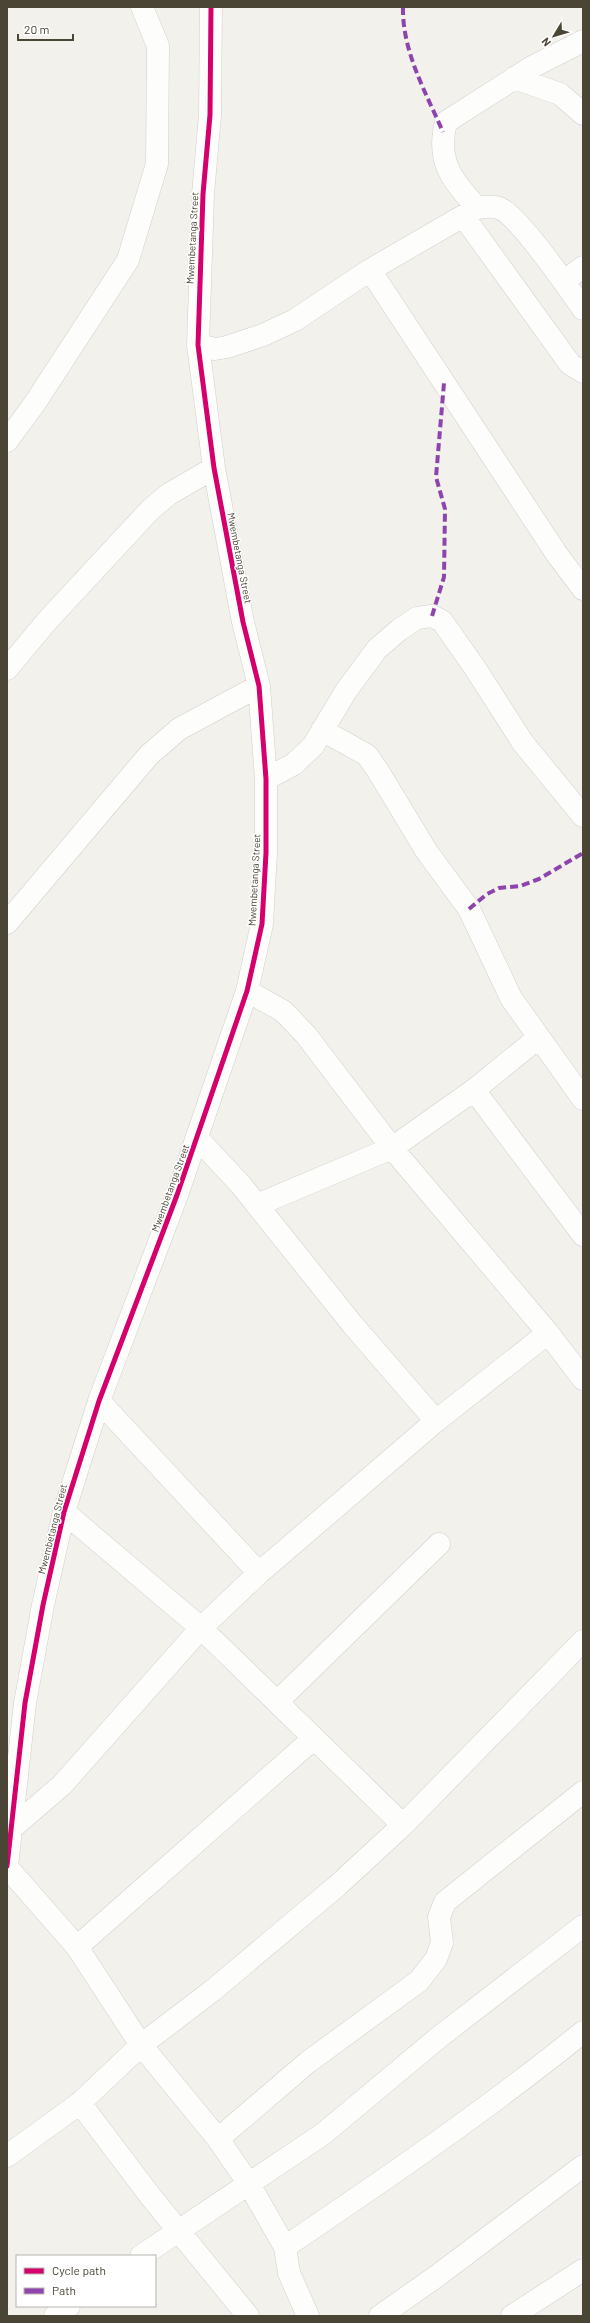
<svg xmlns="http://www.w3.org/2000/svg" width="590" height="2323" viewBox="0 0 590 2323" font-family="Barlow,sans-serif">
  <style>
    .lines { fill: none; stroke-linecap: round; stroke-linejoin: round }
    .minor-casing { stroke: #d0cfc9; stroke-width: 23 }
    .minor { stroke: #fdfdfc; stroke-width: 22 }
    .quiet { stroke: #8e44ad; stroke-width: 4; stroke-dasharray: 8 4; stroke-linecap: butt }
    .cycleway-casing { stroke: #fff; stroke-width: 8 }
    .cycleway { stroke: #d6006c; stroke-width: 5 }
    .labels { text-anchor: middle; stroke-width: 3; stroke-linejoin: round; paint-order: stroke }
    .street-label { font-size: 10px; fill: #4a4535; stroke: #fff }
  </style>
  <rect width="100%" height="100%" fill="#f2f1ec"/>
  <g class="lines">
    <g class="minor-casing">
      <path id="minor" d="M 514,78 L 560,94 L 583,114
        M 477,208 C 452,179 436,162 446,122 L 532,67 L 583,41
        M 464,217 L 570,364 L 583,372
        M 370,270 L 556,553 L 583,589
        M 564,281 L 583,267
        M 198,345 L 215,349 L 227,347 L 263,335 L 295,320 L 370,270 L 477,208 C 485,207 493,205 501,209 C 520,218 569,289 583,309
        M 7,441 L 35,403 L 128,260 L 157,164 L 158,46 L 142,7
        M 7,669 L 47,621 L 150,510 L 169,494 L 214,468
        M 322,730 L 367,755 L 378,771 L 427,852 L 469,909 L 511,998 L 583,1099
        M 266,779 L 294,764 L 313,746 L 346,691 L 377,649 L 399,630 L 417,618 L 432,616 L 442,621 L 475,668 L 523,743 L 583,816
        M 7,923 L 149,755 L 179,729 L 259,686
        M 247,991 L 283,1011 L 306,1035 L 392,1148 L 548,1333 L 583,1379
        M 474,1090 L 583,1235
        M 197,1138 L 241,1185 L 352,1324 L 436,1421
        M 257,1205 L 392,1148 L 474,1090 L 538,1038
        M 99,1401 L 259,1573
        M 64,1512 L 201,1628 L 403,1825
        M 277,1702 L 439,1544
        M 12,1828 L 62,1785 L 201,1628 L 259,1573 L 436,1421 L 548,1333
        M 7,1866 L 25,1703 L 43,1605 L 64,1512 L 99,1401 L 177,1195 L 247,991 L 262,924 L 266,853 L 266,779 L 259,686 L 243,622 L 214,468 L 198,345 L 203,194 L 210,115 L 211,7
        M 7,1867 L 77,1947 L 141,2045 L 218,2139 L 249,2184 L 285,2247 L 289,2273 L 308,2316
        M 77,1947 L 313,1739
        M 80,2103 L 151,2197 L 248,2316
        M 218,2139 L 308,2062 L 419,1981 L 436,1959 L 442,1943 L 439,1917 L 445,1902 L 583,1792
        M 7,2156 L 80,2103 L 141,2045 L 212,1991 L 337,1886 L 403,1825 L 583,1641
        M 285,2247 C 387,2178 488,2109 583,2032
        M 141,2256 L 323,2134 L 438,2038 L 583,1926
        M 55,2316 L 69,2306
        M 380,2316 L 437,2276 L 583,2166
        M 512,2316 L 583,2270"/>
    </g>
    <use href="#minor" class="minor"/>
    <path class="quiet" d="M 403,7 C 402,51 426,93 443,132
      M 432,616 L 444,577 L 445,509 L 436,477 L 444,383
      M 469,909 L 487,894 L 499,888 L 520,886 L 539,879 L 583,853"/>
    <g class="cycleway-casing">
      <path id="cycleway" d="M 7,1866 L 25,1703 L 43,1605 L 64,1512 L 99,1401 L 177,1195 L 247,991 L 262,924 L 266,853 L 266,779 L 259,686 L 243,622 L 214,468 L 198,345 L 203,194 L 210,115 L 211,7"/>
    </g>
    <use href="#cycleway" class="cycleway"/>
  </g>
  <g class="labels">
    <g class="street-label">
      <text transform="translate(192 238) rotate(-87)" y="4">Mwembetanga Street</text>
      <text transform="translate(240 558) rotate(79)" y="4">Mwembetanga Street</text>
      <text transform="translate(254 880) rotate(-87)" y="4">Mwembetanga Street</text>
      <text transform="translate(170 1188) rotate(-70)" y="4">Mwembetanga Street</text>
      <text transform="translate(52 1529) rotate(-76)" y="4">Mwembetanga Street</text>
    </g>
  </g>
  <rect width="590" height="2323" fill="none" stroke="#4a4535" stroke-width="16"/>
  <rect x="16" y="2255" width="140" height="52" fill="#ffffff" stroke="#b7b5ae"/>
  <rect x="24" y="2268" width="20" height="6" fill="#d6006c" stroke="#b7b5ae"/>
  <text x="52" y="2275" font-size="12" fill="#4a4535">Cycle path</text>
  <rect x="24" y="2288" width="20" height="6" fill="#8e44ad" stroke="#b7b5ae"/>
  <text x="52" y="2295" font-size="12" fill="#4a4535">Path</text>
  <g transform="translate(554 36) rotate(232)" stroke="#ffffff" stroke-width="3" paint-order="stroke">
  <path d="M0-3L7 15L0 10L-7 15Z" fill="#4a4535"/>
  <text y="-6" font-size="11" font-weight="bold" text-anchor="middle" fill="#4a4535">N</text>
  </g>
  <path d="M18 34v6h55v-6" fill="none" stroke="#4a4535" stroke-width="2"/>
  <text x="24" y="34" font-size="12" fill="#4a4535" stroke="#ffffff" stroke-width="3" paint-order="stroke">20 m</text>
</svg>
